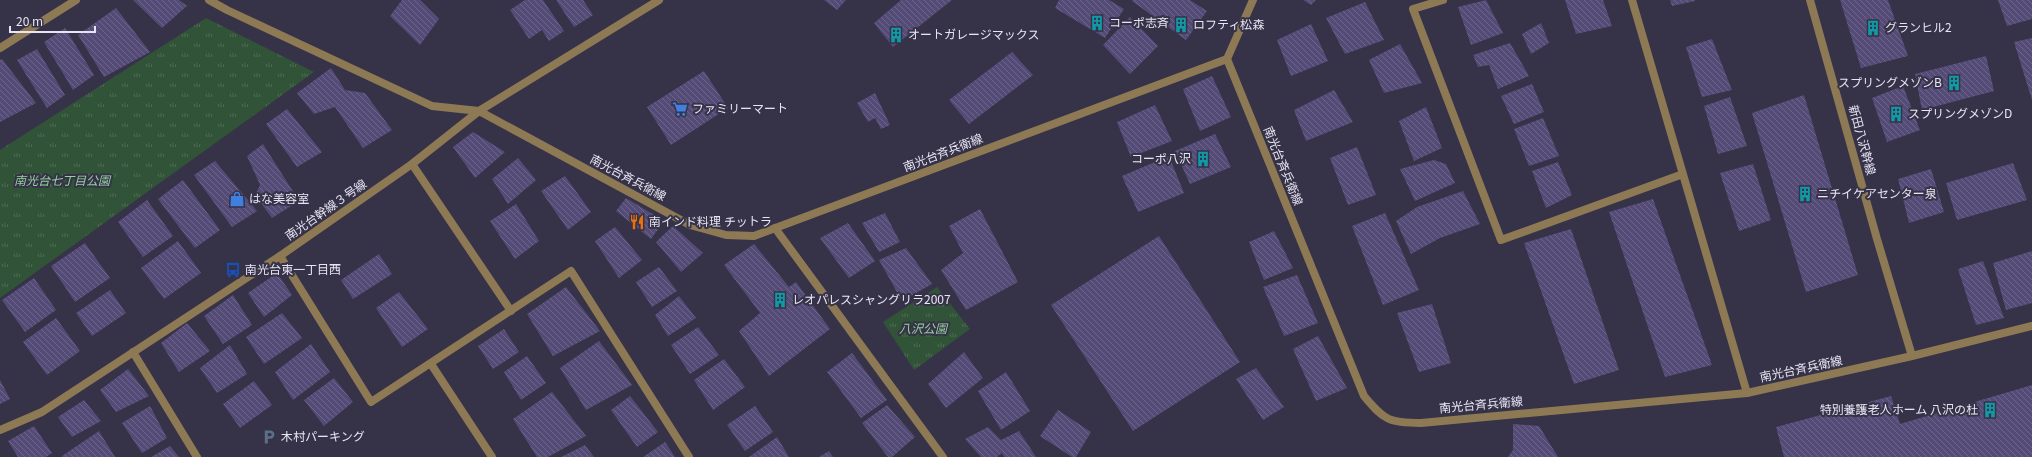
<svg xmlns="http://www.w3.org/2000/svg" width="2032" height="457" viewBox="0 0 2032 457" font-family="Georgia,'Noto Sans JP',serif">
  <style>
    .park { fill: url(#park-tufts) }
    .building { fill: url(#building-back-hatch) }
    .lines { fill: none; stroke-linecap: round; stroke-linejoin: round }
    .minor { stroke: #8d7953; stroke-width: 8 }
    .tertiary { stroke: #8d7953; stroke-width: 8 }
    .labels { text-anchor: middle; stroke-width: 4; stroke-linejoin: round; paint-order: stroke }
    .poi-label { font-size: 12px; fill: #e7e5f3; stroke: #363248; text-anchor: start }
    .street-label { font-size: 12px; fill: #e7e5f3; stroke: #363248 }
    .park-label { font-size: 12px; font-style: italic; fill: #92d29c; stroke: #363248 }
  </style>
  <defs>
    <pattern id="park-tufts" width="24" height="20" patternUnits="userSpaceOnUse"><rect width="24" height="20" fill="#315337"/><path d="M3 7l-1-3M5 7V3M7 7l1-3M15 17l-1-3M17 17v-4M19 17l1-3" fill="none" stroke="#4f6c54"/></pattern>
    <pattern id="building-back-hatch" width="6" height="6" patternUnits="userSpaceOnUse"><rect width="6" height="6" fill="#544b77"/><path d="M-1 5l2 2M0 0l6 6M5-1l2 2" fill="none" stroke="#6d658b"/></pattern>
  </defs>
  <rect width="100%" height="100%" fill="#363248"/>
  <path class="park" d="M 206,18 L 314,72 L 0,298 L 0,150 Z
    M 937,287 L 970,329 L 914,370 L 883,322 Z"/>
  <path class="building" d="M 133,0 L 179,0 L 187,6 L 162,28 Z
    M 402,0 L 420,0 L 439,19 L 420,45 L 390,16 Z
    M 525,0 L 543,0 L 564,31 L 549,41 L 542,30 L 529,39 L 510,10 Z
    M 556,0 L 583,0 L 593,15 L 574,27 Z
    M 824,0 L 846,0 L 837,10 Z
    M 901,0 L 952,0 L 893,47 L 874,23 Z
    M 1059,0 L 1109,0 L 1124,9 L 1105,38 L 1055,8 Z
    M 1133,0 L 1190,0 L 1207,11 L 1186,40 L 1132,1 Z
    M 1303,0 L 1316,0 L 1311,5 Z
    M 1486,0 L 1503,33 L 1471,45 L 1458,7 Z
    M 1565,0 L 1603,0 L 1612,26 L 1576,34 Z
    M 1670,0 L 1695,0 L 1695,1 L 1672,6 Z
    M 1840,0 L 1888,0 L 1908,56 L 1861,68 Z
    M 1998,0 L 2032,0 L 2032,19 L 2007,26 Z
    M 1365,2 L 1384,40 L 1345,54 L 1326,18 Z
    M 116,8 L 150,52 L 104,77 L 78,35 Z
    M 1130,17 L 1158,46 L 1130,74 L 1103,45 Z
    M 1541,23 L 1549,43 L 1531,54 L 1522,34 Z
    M 1311,24 L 1328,61 L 1291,76 L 1277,40 Z
    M 65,28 L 94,75 L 73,90 L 44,42 Z
    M 2032,38 L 2032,100 L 2014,42 Z
    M 1712,39 L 1732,90 L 1702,97 L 1686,47 Z
    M 1510,43 L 1529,76 L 1498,89 L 1489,65 L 1478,67 L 1473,55 Z
    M 1400,44 L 1422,83 L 1384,93 L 1369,60 Z
    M 37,49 L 65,95 L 47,108 L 17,60 Z
    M 1012,52 L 1033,75 L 969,124 L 949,100 Z
    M 1986,56 L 1994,91 L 1922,110 L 1915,74 Z
    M 2,59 L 36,103 L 0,122 L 0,60 Z
    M 331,68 L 345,90 L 365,93 L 392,130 L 363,148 L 335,107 L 314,114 L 297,93 Z
    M 704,71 L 728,108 L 671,145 L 647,107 Z
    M 1212,76 L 1231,117 L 1200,131 L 1183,89 Z
    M 1532,84 L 1544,112 L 1514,124 L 1501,96 Z
    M 1903,86 L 1920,130 L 1887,142 L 1872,98 Z
    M 1334,90 L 1353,122 L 1306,141 L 1294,110 Z
    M 875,93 L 890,125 L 881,129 L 875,118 L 868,122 L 857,103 Z
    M 1804,95 L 1858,275 L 1806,292 L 1752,113 Z
    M 1730,97 L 1747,146 L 1718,154 L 1704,106 Z
    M 1155,105 L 1172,141 L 1131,157 L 1117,122 Z
    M 1426,107 L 1442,148 L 1414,161 L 1399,121 Z
    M 287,109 L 322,152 L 297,167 L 266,124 Z
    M 1543,118 L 1559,156 L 1529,166 L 1514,129 Z
    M 473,132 L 505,152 L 475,178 L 453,147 Z
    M 1215,134 L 1231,167 L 1190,184 L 1175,151 Z
    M 263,144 L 299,201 L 272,218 L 255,195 L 260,185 L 247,156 Z
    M 1357,147 L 1376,195 L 1348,205 L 1330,158 Z
    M 1169,156 L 1184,193 L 1138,212 L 1122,176 Z
    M 518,158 L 536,180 L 508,204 L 492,179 Z
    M 1434,160 L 1446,164 L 1455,183 L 1415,201 L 1400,169 Z
    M 215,161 L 257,211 L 232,227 L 194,175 Z
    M 1558,162 L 1572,195 L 1546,208 L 1532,171 Z
    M 2013,163 L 2027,200 L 1957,220 L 1946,183 Z
    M 1753,164 L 1771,220 L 1739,231 L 1720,173 Z
    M 1931,169 L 1944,212 L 1909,223 L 1898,179 Z
    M 565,176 L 591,212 L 568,230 L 541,191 Z
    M 183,180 L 220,230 L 195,248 L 158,199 Z
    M 1463,191 L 1480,224 L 1440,238 L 1411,254 L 1396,221 L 1417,207 Z
    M 626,198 L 664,221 L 651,239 L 616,211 Z
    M 1653,199 L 1712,365 L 1665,377 L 1609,212 Z
    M 147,200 L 173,236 L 143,257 L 118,222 Z
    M 516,204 L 539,241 L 515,259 L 490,221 Z
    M 980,209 L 1018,282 L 966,310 L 941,270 L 963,253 L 949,226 Z
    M 885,213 L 900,242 L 879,252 L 862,223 Z
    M 1385,213 L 1419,290 L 1383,305 L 1352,226 Z
    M 848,223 L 875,261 L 849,278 L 820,238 Z
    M 673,226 L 703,253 L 681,272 L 656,242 Z
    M 615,227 L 642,260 L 619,278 L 595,241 Z
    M 1571,229 L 1619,370 L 1574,384 L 1524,243 Z
    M 1274,231 L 1293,268 L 1264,280 L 1249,242 Z
    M 1159,236 L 1240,362 L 1133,431 L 1051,305 Z
    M 178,241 L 201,273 L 164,299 L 141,268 Z
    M 85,243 L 110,278 L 75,302 L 51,266 Z
    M 754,244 L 789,287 L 796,282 L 830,329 L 769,376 L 739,331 L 760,313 L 724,265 Z
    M 906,248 L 932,284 L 902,301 L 879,260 Z
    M 2032,251 L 2032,303 L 2006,310 L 1993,263 Z
    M 379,254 L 392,274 L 353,299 L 341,280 Z
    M 1983,261 L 2004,318 L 1976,325 L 1958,269 Z
    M 659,267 L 677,291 L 652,307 L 636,282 Z
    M 277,273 L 292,295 L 264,317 L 248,293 Z
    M 1297,275 L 1318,323 L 1284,336 L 1263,287 Z
    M 34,278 L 56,310 L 25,332 L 2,300 Z
    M 566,287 L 600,331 L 553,356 L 527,314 Z
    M 110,290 L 126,313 L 92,336 L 76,313 Z
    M 399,292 L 428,329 L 402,347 L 376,308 Z
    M 233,295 L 252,325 L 223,344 L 204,316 Z
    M 679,296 L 696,318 L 668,336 L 655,315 Z
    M 1432,304 L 1451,363 L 1419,372 L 1397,313 Z
    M 282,313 L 302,338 L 264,364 L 246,337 Z
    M 56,318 L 80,351 L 47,375 L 23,342 Z
    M 187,323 L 210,351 L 179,372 L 161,343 Z
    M 698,327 L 719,355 L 690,374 L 671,345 Z
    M 504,329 L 519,352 L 493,369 L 478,346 Z
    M 1318,336 L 1347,388 L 1316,401 L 1293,349 Z
    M 599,341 L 632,385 L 586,410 L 560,368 Z
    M 311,344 L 330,372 L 293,400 L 275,372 Z
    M 230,345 L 247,374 L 217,393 L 200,368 Z
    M 964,352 L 983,378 L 946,408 L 928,384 Z
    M 852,353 L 887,400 L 861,418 L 827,372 Z
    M 527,356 L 546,383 L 521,400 L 504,372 Z
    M 724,359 L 745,387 L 713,410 L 694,380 Z
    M 1256,368 L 1284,407 L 1263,420 L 1236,379 Z
    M 128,369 L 149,396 L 116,412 L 100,390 Z
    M 1006,372 L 1030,411 L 1001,430 L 978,391 Z
    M 334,378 L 353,402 L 324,426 L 304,400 Z
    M 0,380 L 10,399 L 0,404 Z
    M 254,381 L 272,405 L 240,428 L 223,404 Z
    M 2032,385 L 2032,457 L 1784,457 L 1776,427 L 1891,396 L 1900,424 Z
    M 552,392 L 586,436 L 548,457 L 537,457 L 513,419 Z
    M 630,396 L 658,432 L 637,447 L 611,410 Z
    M 84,400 L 101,421 L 72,437 L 58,417 Z
    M 887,405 L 915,437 L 892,457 L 888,457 L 862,423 Z
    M 150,406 L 167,438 L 142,453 L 122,423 Z
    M 755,406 L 773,432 L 745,451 L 727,425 Z
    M 1058,410 L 1091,432 L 1076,457 L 1072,457 L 1040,436 Z
    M 1513,424 L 1539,426 L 1558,457 L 1508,457 L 1513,450 Z
    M 34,426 L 52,453 L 46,457 L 18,457 L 8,441 Z
    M 988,427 L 1001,440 L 1019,431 L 1036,457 L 1004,457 L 1002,453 L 997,457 L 981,457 L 965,439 Z
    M 99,431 L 115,457 L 62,457 L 62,456 Z
    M 777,437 L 789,457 L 749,457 Z
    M 665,442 L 675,457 L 643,457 Z
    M 585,445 L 594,457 L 561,457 Z
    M 170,446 L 179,457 L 151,457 Z
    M 829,451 L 833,457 L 819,457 Z"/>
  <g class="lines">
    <path class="minor" d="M 209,0 L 227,10 L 432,106 L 479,111
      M 1443,0 L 1413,9 L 1501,240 L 1683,174
      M 1632,0 L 1747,393
      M 0,48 L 76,0
      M 1227,59 L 1253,0
      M 412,164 L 511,311
      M 775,228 L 943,457
      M 280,256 L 371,402 L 571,271 L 689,457
      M 133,352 L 197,457
      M 431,364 L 492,457"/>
    <path class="tertiary" d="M 1810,0 L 1877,239 L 1912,356
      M 479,111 L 690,225 L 726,235 L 754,236 L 1227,59 L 1364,396 C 1384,420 1389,423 1421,423 L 1747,393 L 1912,356 L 2032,326
      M 0,430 L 42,412 L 280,256 L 412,164 L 479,111 L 659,0"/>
  </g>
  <defs>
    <g id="building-bare" transform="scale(1.2)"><path d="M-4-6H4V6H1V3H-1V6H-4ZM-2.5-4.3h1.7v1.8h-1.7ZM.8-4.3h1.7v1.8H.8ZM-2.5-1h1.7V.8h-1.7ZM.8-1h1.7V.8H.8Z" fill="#0f9aa8" stroke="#363248" stroke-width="2.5" paint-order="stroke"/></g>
    <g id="supermarket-bare" transform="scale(1.2)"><path d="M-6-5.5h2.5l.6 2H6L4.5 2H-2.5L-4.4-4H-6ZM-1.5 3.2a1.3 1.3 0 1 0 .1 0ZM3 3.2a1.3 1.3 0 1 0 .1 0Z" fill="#3f7fe0" stroke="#363248" stroke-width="2.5" paint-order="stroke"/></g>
    <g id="shop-bare" transform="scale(1.2)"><path d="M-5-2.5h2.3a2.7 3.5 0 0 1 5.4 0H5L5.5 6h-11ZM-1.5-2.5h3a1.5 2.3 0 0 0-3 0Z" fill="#3f7fe0" stroke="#363248" stroke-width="2.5" paint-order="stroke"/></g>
    <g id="restaurant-bare" transform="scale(1.2)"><path d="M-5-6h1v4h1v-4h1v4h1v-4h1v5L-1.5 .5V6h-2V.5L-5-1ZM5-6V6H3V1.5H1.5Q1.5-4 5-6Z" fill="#e8710a" stroke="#363248" stroke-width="2.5" paint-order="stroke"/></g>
    <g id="bus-bare" transform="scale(1.2)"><path d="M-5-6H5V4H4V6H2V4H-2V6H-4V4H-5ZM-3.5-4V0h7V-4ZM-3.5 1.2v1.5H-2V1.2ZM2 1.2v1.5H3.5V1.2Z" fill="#1a4fb4" stroke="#363248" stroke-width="2.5" paint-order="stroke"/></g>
    <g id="parking-bare" transform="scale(1.2)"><path d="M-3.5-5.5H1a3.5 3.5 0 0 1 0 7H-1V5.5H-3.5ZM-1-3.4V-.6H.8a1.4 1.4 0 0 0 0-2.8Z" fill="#5c6f8a" stroke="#363248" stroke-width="2.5" paint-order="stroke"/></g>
  </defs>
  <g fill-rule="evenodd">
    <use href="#building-bare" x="1097" y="23"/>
    <use href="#building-bare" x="1181" y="25"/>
    <use href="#building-bare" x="1873" y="28"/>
    <use href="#building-bare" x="896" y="35"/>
    <use href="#building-bare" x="1954" y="83"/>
    <use href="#supermarket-bare" x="680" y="109"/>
    <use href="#building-bare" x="1896" y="114"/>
    <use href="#building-bare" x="1203" y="159"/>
    <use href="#building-bare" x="1805" y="194"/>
    <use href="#shop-bare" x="237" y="199"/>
    <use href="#restaurant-bare" x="637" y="222"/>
    <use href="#bus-bare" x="233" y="270"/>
    <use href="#building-bare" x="780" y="300"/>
    <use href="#building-bare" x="1990" y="410"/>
    <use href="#parking-bare" x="269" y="437"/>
  </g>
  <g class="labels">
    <g class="poi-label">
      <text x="1109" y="27">コーポ志斉</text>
      <text x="1193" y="29">ロフティ松森</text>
      <text x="1885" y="32">グランヒル2</text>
      <text x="908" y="39">オートガレージマックス</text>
      <text x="1942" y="87" text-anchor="end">スプリングメゾンB</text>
      <text x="692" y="113">ファミリーマート</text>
      <text x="1908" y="118">スプリングメゾンD</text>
      <text x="1191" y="163" text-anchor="end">コーポ八沢</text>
      <text x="1817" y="198">ニチイケアセンター泉</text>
      <text x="249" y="203">はな美容室</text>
      <text x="649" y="226">南インド料理 チットラ</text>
      <text x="245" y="274">南光台東一丁目西</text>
      <text x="792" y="304">レオパレスシャングリラ2007</text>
      <text x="1978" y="414" text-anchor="end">特別養護老人ホーム 八沢の杜</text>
      <text x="281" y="441">木村パーキング</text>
    </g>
    <g class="street-label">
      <text transform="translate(1862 140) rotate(75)" y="4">新田八沢幹線</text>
      <text transform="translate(943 153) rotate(-21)" y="4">南光台斉兵衛線</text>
      <text transform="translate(1283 166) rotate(68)" y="4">南光台斉兵衛線</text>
      <text transform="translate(628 178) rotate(28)" y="4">南光台斉兵衛線</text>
      <text transform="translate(326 210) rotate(-35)" y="4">南光台幹線３号線</text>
      <text transform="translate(1801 369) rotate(-12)" y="4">南光台斉兵衛線</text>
      <text transform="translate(1481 405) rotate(-5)" y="4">南光台斉兵衛線</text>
    </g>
    <g class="park-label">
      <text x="62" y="185">南光台七丁目公園</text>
      <text x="923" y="333">八沢公園</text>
    </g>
  </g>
  <path d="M10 26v6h85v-6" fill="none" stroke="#e7e5f3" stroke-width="2"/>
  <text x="16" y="26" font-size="12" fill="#e7e5f3" stroke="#363248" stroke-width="3" paint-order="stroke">20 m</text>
</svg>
